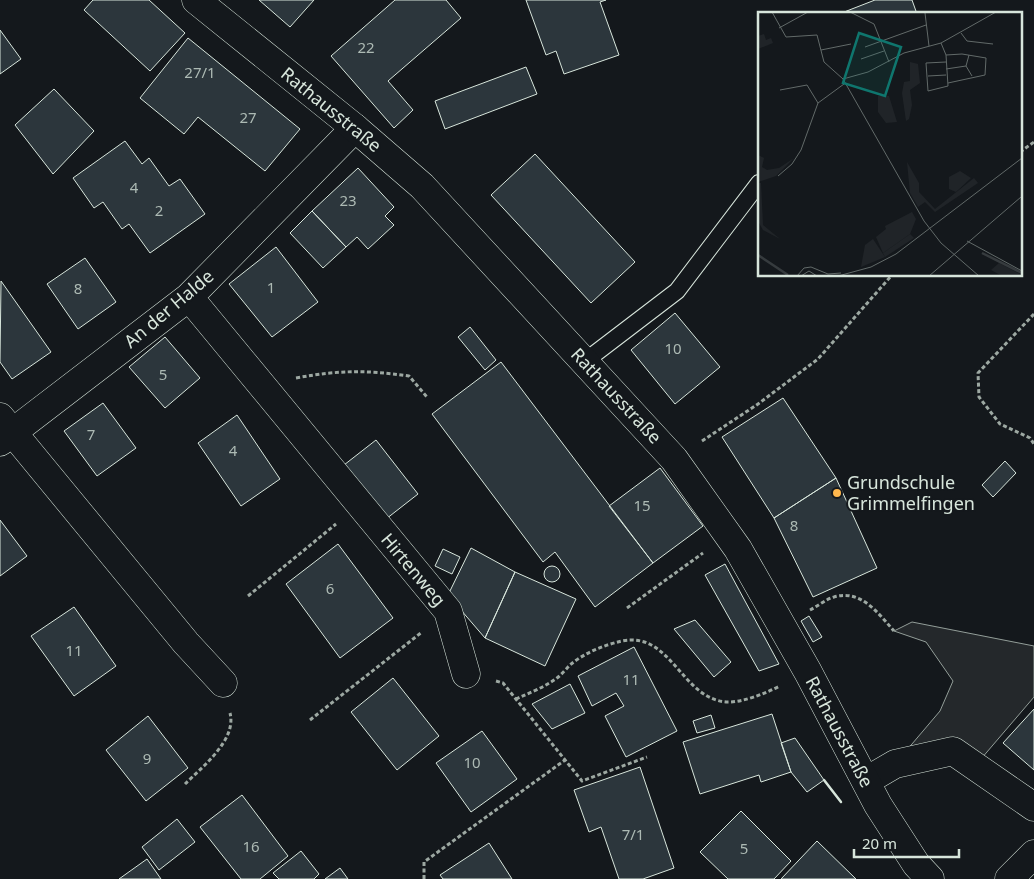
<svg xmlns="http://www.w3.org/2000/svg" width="1034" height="879" viewBox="0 0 1034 879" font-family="'Noto Sans',sans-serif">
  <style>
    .parking { fill: #24282b; stroke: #939e99 }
    .building { fill: #2c363c; stroke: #d8e6dc }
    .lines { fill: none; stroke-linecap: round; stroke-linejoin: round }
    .lane-casing { stroke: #d8e6dc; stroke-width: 18 }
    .street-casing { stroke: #d8e6dc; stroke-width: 29 }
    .secondary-casing { stroke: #d8e6dc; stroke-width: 29 }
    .path { stroke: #9da8a2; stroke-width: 3; stroke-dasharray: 4 2.5; stroke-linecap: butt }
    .lane { stroke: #14181c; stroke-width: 16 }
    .street { stroke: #14181c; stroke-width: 28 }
    .secondary { stroke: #14181c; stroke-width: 28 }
    .wall { stroke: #d8e6dc; stroke-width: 2.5 }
    .poi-dot { fill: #ffb74d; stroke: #14181c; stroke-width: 2 }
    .labels { text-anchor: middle; stroke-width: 4; stroke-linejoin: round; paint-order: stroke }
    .number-label { font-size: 15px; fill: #adbab4 }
    .street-label { font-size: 18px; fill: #d8e6dc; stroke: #14181c }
    .poi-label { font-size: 18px; fill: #d8e6dc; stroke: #14181c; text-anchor: start }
    .inset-river { fill: none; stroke: #363b3e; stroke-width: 2.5 }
    .inset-road { fill: none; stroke: #626a69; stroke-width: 1 }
    .view { fill: #0f766e; fill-opacity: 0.15; stroke: #0f766e; stroke-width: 2.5 }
    .inset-edge { fill: none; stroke: #d8e6dc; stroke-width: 2.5 }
  </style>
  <rect width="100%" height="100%" fill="#14181c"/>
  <path class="parking" d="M 912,622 L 1034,646 L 1034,697 L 975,766 L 895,764 L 940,711 L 953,681 L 926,642 L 894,631 Z"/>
  <path class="building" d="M 93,0 L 149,0 L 185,33 L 150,71 L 84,10 Z
    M 259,0 L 314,0 L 290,27 Z
    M 395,0 L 446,0 L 461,18 L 388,81 L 413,110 L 394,128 L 331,56 Z
    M 526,0 L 606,0 L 600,2 L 619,55 L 564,74 L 556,51 L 546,55 Z
    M 875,0 L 912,0 L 917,14 L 839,14 Z
    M 0,30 L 21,59 L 0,74 Z
    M 188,38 L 300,129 L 265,171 L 198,117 L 184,134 L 140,98 Z
    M 526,67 L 537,94 L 445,129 L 435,101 Z
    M 54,89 L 94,131 L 53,174 L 15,125 Z
    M 125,141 L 142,164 L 149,158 L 169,186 L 180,179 L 205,214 L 150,253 L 129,224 L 122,229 L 103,202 L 94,208 L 73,178 Z
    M 535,154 L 635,262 L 591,303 L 491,195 Z
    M 358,168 L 394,207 L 385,216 L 394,225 L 368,249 L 357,237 L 346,247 L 312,211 Z
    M 312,211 L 346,247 L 323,268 L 290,233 Z
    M 276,247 L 318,302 L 272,337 L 229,284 Z
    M 85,258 L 116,302 L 78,329 L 47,284 Z
    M 1,281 L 51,352 L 12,379 L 0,362 Z
    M 675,313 L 720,367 L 675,404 L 631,350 Z
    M 470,327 L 496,360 L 485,370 L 458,337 Z
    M 165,337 L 200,378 L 165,408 L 129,367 Z
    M 501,362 L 653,563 L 595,607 L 555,552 L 543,562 L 432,414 Z
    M 783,398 L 836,478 L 774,518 L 722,437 Z
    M 103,403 L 136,448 L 97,476 L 64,431 Z
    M 237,415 L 280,479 L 241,506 L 198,443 Z
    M 376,440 L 418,494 L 386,519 L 344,465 Z
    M 1005,461 L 1016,473 L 993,497 L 982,485 Z
    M 660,468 L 703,526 L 653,563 L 609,506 Z
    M 836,478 L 877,568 L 813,597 L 774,518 Z
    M 0,520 L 27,556 L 0,576 Z
    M 338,544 L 393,618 L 340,658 L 286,584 Z
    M 471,548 L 515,572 L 485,638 L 448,595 Z
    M 443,549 L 460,557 L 452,574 L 435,566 Z
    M 725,564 L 779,664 L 759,671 L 705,575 Z
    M544 574a8 8 0 1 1 16 0a8 8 0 1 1-16 0Z
    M 515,572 L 576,599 L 545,666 L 485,638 Z
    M 74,607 L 116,666 L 74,696 L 31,636 Z
    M 809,616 L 822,637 L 813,642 L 801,621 Z
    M 695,620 L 731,662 L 714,677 L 674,629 Z
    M 634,647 L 677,731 L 626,757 L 605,716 L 624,706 L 616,693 L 592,706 L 578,676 Z
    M 393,678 L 439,736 L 397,770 L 351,712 Z
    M 570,684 L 585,713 L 552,729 L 532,704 Z
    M 1034,709 L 1034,770 L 1003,743 Z
    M 772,714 L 791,772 L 761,782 L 759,775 L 700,794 L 683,742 Z
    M 711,715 L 715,728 L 697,733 L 693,721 Z
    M 148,716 L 188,768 L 146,801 L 106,750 Z
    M 482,731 L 517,779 L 471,812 L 436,763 Z
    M 795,738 L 824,780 L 807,792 L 791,772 L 781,743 Z
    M 640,767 L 674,868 L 643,879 L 619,879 L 601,827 L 589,832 L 574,790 Z
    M 242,795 L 288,856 L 260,879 L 241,879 L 200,827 Z
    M 741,811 L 791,861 L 774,879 L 728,879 L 700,852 Z
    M 177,819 L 195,842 L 159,870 L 142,847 Z
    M 817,841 L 856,879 L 781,879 Z
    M 489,843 L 512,879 L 443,879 L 440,875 Z
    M 301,851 L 319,874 L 314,879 L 279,879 L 273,873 Z
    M 147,859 L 161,879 L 119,879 Z
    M 340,868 L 348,879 L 325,879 Z"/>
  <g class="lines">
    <g class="lane-casing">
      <path id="lane" d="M 584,362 L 677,291 L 759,183"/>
    </g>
    <g class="street-casing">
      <path id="street" d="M 189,297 L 448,611 L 466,674
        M 0,417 L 186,643 L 223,683
        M 0,442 L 189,297 L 355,128
        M 866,781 L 895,764 L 953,751 L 1034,807"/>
    </g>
    <g class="secondary-casing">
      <path id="secondary" d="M 196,0 L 355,128 L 422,186 L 674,459 L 738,549 L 808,672 L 878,805 L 916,864 L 930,879
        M 1009,879 L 1034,854"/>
    </g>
    <path class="path" d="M 1020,152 L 1034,142
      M 1034,314 L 978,373 L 979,397 L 1000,424 L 1030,438 L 1034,444
      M 296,378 C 340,370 366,370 409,376 L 427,397
      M 702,441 L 758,404 L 818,359 L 892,275
      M 248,596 L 336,524
      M 627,608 L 703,553
      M 810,610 C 818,606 826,599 834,597 C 861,589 878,613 894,631
      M 496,681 L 503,683 L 582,781 L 647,757
      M 516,699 C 529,693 545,687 557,678 C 562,674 566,669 570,665 C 584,653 604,645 622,641 C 671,631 681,698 726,702 C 742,703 766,693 780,686
      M 310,720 L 422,632
      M 185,784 C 202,767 237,740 230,713
      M 424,879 L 424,862 L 565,760"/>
    <use href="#lane" class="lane"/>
    <use href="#street" class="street"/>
    <use href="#secondary" class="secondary"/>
    <path class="wall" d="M 824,780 L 841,802"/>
  </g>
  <circle class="poi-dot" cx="837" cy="493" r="5"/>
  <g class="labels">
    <g class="number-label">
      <text x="366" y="53">22</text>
      <text x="200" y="78">27/1</text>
      <text x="248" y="123">27</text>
      <text x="134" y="193">4</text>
      <text x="348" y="206">23</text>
      <text x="159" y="216">2</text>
      <text x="271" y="293">1</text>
      <text x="78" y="294">8</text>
      <text x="673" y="354">10</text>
      <text x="163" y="380">5</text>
      <text x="91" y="440">7</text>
      <text x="233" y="456">4</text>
      <text x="642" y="511">15</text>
      <text x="794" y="531">8</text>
      <text x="330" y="594">6</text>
      <text x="74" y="656">11</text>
      <text x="631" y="685">11</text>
      <text x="147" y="764">9</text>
      <text x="472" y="768">10</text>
      <text x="633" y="840">7/1</text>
      <text x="251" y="852">16</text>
      <text x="744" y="854">5</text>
    </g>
    <g class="street-label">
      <text transform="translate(331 110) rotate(39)" y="6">Rathausstraße</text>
      <text transform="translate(169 309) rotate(-40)" y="6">An der Halde</text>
      <text transform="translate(616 396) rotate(47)" y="6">Rathausstraße</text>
      <text transform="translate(413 570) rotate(50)" y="6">Hirtenweg</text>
      <text transform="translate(839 732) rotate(62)" y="6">Rathausstraße</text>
    </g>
    <g class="poi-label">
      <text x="847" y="489">Grundschule<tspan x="847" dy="21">Grimmelfingen</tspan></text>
    </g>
  </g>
  <g transform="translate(758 12)">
    <rect width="264" height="264" fill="#14181c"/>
    <path d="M 6,22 L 8,28 L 13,26 L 15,31 L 0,37 L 0,24 ZM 120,84 L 131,84 L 139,110 L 128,111 L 120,100 ZM 202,159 L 213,166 L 198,180 L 191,177 L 191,165 Z" fill="#202428"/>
    <path d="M 152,50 L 160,52 L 162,71 L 152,78 L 154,93 L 151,107 L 148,109 L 144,81 L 146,70 L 152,69 ZM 0,143 L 6,146 L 4,155 L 9,158 L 21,156 L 36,146 L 18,164 L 0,170 ZM 149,150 L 161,171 L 161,180 L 177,197 L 216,166 L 220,171 L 177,200 L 167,190 L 160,195 L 152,181 ZM 0,171 L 3,171 L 5,213 L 22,227 L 5,218 L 1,211 ZM 152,222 L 156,226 L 127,245 L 125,241 Z" fill="#202428"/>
    <path d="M 115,227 L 127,245 L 103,255 L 107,233 Z" fill="#202428"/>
    <path d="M 154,200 L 158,207 L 152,222 L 125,241 L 118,225 L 128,217 L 127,214 ZM 241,251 L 264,263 L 264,264 L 244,264 L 233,258 Z" fill="#202428"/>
    <path class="inset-river" d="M 224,241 L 264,261M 0,243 L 30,263"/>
    <path class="inset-road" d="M 14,0 L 28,25 L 59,23 L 66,50 L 85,67M 92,0 L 116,12 L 131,50M 167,1 L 171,34M 21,16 L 50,0M 203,21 L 209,29 L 235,32M 183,31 L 188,43 L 190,74 L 170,79 L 168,51 L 188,50M 107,35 L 168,13M 63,38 L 93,32M 188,43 L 204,42 L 228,46 L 227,63 L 190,71M 211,43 L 208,54 L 214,64M 103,47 L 126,39M 188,57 L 208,54M 170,64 L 188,63M 85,67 L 166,209 L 183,231 L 221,264M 85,67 L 110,60 L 146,41 L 183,31 L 238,0M 22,78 L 49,73 L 60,91M 20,164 L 34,152 L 43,138 L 60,91 L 86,72M 209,229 L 264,259M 39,264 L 46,256 L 53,255 L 70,262 L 83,261M 43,264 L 51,259 L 59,264M 80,264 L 113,255 L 138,242 L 264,146M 171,264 L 263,185"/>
    <path class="view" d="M 101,21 L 143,35 L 127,84 L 85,71 Z"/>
    <rect width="264" height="264" class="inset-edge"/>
  </g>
  <path d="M854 849v8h105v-8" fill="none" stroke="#d8e6dc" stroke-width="2.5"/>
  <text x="862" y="849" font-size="15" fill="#d8e6dc" stroke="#14181c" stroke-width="4" paint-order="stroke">20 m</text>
</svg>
